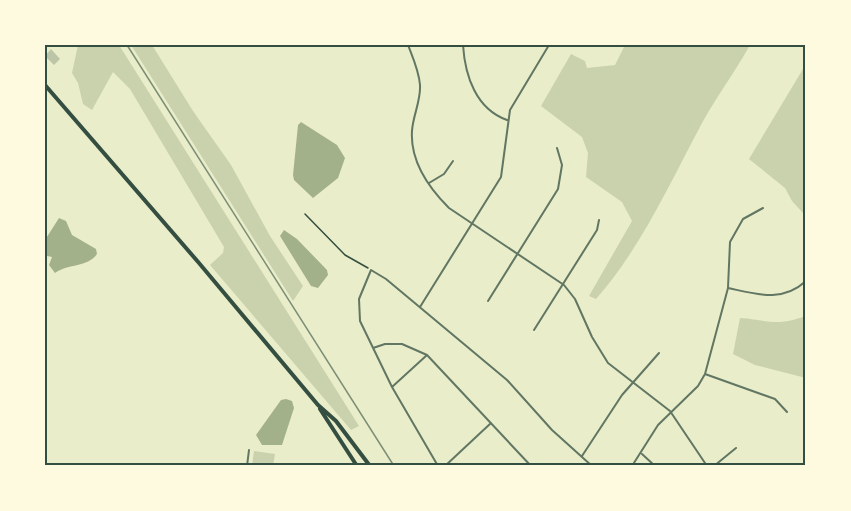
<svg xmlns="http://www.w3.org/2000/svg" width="851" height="511" viewBox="0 0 851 511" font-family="'Noto Serif',serif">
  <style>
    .green { fill: #cad2ad }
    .water { fill: #a3b18a }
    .building { fill: #bcc5a7 }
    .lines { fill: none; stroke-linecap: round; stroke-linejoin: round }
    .path { stroke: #344e41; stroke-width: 1.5 }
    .minor { stroke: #617663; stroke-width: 2 }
    .primary { stroke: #344e41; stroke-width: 4 }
    .rail { stroke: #7c8e77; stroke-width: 1.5 }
    .neatline { fill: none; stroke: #344e41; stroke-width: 2 }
  </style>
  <rect width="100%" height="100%" fill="#e9edc9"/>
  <path class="green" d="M 78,45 L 119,45 L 359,426 L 351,430 L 210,265 L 223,253 L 224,247 L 130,89 L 113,72 L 92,110 L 83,104 L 78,83 L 72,73 Z
    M 131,45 L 152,45 L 193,111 L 231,165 L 270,236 L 303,286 L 293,301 Z
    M 625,45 L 750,45 C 735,72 717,96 702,123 C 670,183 641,248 596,299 L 589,296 L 632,221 L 622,202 L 586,177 L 588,153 L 582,137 L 541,106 L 571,54 L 585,61 L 587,68 L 615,65 Z
    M 806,64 L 806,209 L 803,213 L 792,201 L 785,188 L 749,159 Z
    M 806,316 L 806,378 L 755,365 L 733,354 L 740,318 C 769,320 775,327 806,316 Z
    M 254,451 L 275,454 L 273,466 L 252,466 Z"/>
  <path class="water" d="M 301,122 L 337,145 L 345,158 L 338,178 L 313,198 L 294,180 L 293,175 L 298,125 Z
    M 59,218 L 66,221 L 72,235 L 96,249 L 97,254 C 87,268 69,263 55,273 L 49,265 L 52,257 L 47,256 L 45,260 L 45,240 Z
    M 284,230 L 297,239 L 327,270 L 328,275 L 318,288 L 311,286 L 280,236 Z
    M 286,399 L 292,401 L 294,408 L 282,445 L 262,445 L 256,435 L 281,400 Z"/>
  <path class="building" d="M 51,49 L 60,59 L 54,65 L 45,56 Z"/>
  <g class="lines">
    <path class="path" d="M 305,214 L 345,255 L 368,268"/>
    <path class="minor" d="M 408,45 C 413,58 419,71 420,85 C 421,101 413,115 412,131 C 410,161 429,188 449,208 L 564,285 L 575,299 L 592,337 L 608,363 L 670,411 L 707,466
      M 463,45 C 465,76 476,109 507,120
      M 429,183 L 444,174 L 453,161
      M 728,288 C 756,294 782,303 806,281
      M 488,301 L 558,189 L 562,165 L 557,148
      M 420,307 L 501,177 L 510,110 L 549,45
      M 534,330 L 597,230 L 599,220
      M 373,348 L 385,344 L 402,344 L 427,355 L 531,466
      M 705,374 L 775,399 L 787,412
      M 392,387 L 427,355
      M 642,454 L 655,466
      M 582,456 L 622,395 L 659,353
      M 247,466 L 249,450
      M 438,466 L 392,387 L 360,321 L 359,299 L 371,270 L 386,279 L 507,380 L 552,430 L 592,466
      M 445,466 L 491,423
      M 632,466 L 658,425 L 698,386 L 705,374 L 728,288 L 730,242 L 743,219 L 763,208
      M 714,466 L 736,448"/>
    <path class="primary" d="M 45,85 L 199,263 L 318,405 L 336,421 L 370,466
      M 320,409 L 357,466"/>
    <path class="rail" d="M 127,45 L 394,466"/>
  </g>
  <rect width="851" height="511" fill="none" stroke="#fefae0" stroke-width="93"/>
  <rect x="46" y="46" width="758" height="418" class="neatline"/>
</svg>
